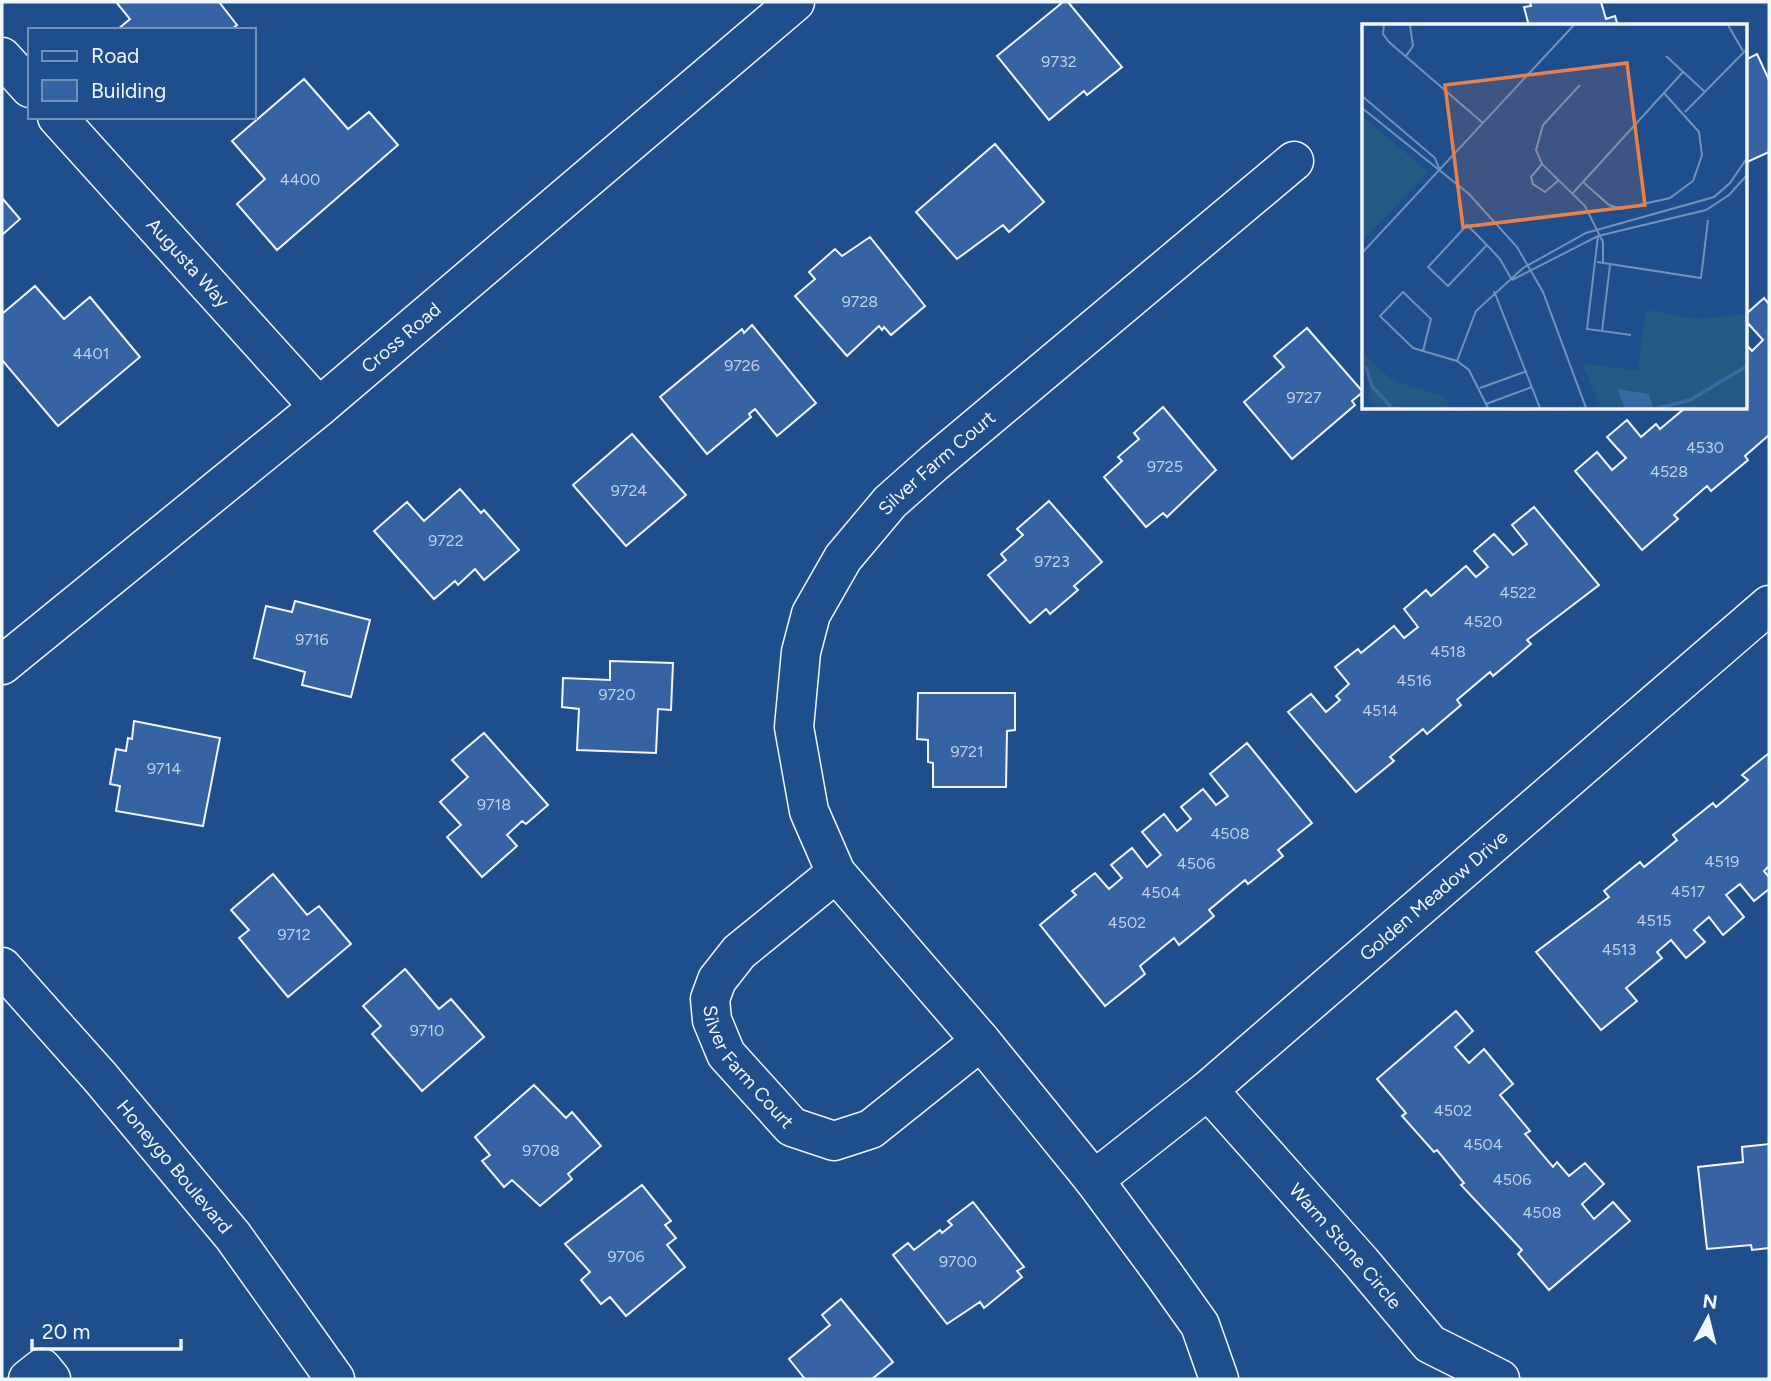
<svg xmlns="http://www.w3.org/2000/svg" width="1771" height="1381" viewBox="0 0 1771 1381" font-family="Figtree,sans-serif">
  <style>
    .building { fill: #3563a3; stroke: #f2f6ff; stroke-width: 2 }
    .lines { fill: none; stroke-linecap: round; stroke-linejoin: round }
    .minor-casing { stroke: #f2f6ff; stroke-width: 41 }
    .secondary-casing { stroke: #f2f6ff; stroke-width: 41 }
    .minor { stroke: #1f4e8c; stroke-width: 38 }
    .secondary { stroke: #1f4e8c; stroke-width: 38 }
    .labels { text-anchor: middle; stroke-width: 5; stroke-linejoin: round; paint-order: stroke }
    .number-label { font-size: 16px; fill: #c3d1e8 }
    .street-label { font-size: 19px; fill: #f2f6ff; stroke: #1f4e8c }
    .inset-river { fill: none; stroke: #3b69a3; stroke-width: 3.5 }
    .inset-road { fill: none; stroke: #7391ba; stroke-width: 2 }
    .view { fill: #ea8049; fill-opacity: 0.15; stroke: #ea8049; stroke-width: 3.5 }
    .inset-edge { fill: none; stroke: #f2f6ff; stroke-width: 3.5 }
  </style>
  <rect width="100%" height="100%" fill="#1f4e8c"/>
  <path class="building" d="M 116,2 L 219,2 L 237,25 L 231,30 L 117,30 L 130,19 Z
    M 1063,2 L 1068,2 L 1122,67 L 1087,95 L 1084,91 L 1049,120 L 997,56 Z
    M 1530,2 L 1601,2 L 1606,19 L 1615,16 L 1618,26 L 1529,26 L 1524,7 L 1531,6 Z
    M 1757,54 L 1769,80 L 1769,152 L 1745,163 L 1745,60 Z
    M 304,79 L 348,129 L 369,112 L 398,145 L 277,250 L 237,204 L 265,179 L 232,141 Z
    M 995,144 L 1044,202 L 1009,232 L 1003,225 L 957,259 L 916,212 Z
    M 2,198 L 20,219 L 2,235 Z
    M 870,237 L 925,306 L 891,335 L 884,327 L 882,330 L 879,326 L 847,356 L 795,296 L 815,279 L 809,272 L 835,249 L 842,256 Z
    M 35,286 L 64,319 L 90,297 L 140,357 L 58,426 L 2,360 L 2,314 Z
    M 1764,298 L 1769,304 L 1769,435 L 1745,456 L 1748,460 L 1711,491 L 1707,486 L 1674,515 L 1678,519 L 1642,550 L 1575,471 L 1597,452 L 1612,470 L 1626,458 L 1607,437 L 1627,420 L 1641,437 L 1656,424 L 1660,429 L 1685,408 L 1745,408 L 1745,343 L 1752,351 L 1763,340 L 1745,320 L 1745,315 Z
    M 752,325 L 816,403 L 777,436 L 755,409 L 749,414 L 751,417 L 707,454 L 660,397 L 742,329 L 744,333 Z
    M 1307,328 L 1363,392 L 1352,401 L 1355,405 L 1292,459 L 1244,402 L 1284,367 L 1274,356 Z
    M 1163,407 L 1216,470 L 1167,517 L 1163,513 L 1146,527 L 1104,477 L 1122,461 L 1118,457 L 1139,439 L 1134,433 Z
    M 632,434 L 686,495 L 626,546 L 573,485 Z
    M 460,489 L 481,513 L 484,510 L 519,550 L 484,580 L 475,569 L 458,585 L 455,581 L 434,599 L 374,531 L 407,502 L 424,521 Z
    M 1049,501 L 1102,562 L 1074,586 L 1078,590 L 1050,614 L 1046,609 L 1030,623 L 988,575 L 1006,560 L 1001,554 L 1023,535 L 1017,529 Z
    M 1534,507 L 1599,585 L 1527,640 L 1531,644 L 1493,676 L 1490,672 L 1457,700 L 1461,705 L 1427,734 L 1423,729 L 1390,757 L 1394,761 L 1356,792 L 1288,712 L 1311,694 L 1326,712 L 1340,700 L 1336,696 L 1349,684 L 1335,667 L 1358,649 L 1361,653 L 1394,626 L 1404,638 L 1418,627 L 1404,609 L 1426,590 L 1431,596 L 1466,566 L 1476,577 L 1488,567 L 1474,551 L 1494,534 L 1513,555 L 1527,544 L 1512,525 Z
    M 295,601 L 370,620 L 351,697 L 302,685 L 305,672 L 254,658 L 266,606 L 292,612 Z
    M 610,661 L 673,663 L 671,710 L 658,709 L 656,753 L 577,750 L 579,709 L 562,707 L 563,678 L 610,680 Z
    M 918,693 L 1015,693 L 1015,730 L 1007,731 L 1006,787 L 933,787 L 933,763 L 928,762 L 928,740 L 917,739 Z
    M 134,721 L 220,738 L 203,826 L 116,811 L 120,786 L 110,784 L 116,749 L 126,751 L 128,738 L 132,739 Z
    M 484,733 L 548,805 L 526,824 L 522,821 L 507,835 L 517,846 L 482,877 L 447,837 L 461,825 L 440,802 L 468,777 L 452,760 Z
    M 1247,743 L 1312,823 L 1278,850 L 1283,856 L 1248,884 L 1245,880 L 1209,910 L 1214,916 L 1179,945 L 1174,938 L 1140,966 L 1145,974 L 1105,1006 L 1040,925 L 1076,895 L 1072,891 L 1095,873 L 1109,889 L 1122,878 L 1111,865 L 1132,848 L 1147,867 L 1161,855 L 1142,832 L 1164,814 L 1177,831 L 1191,819 L 1181,807 L 1203,789 L 1216,805 L 1228,796 L 1210,774 Z
    M 1769,753 L 1769,866 L 1764,871 L 1769,877 L 1769,889 L 1754,901 L 1740,884 L 1726,895 L 1744,917 L 1723,935 L 1709,917 L 1694,930 L 1705,942 L 1686,958 L 1671,940 L 1657,952 L 1662,958 L 1626,988 L 1637,1001 L 1601,1030 L 1536,952 L 1609,897 L 1604,891 L 1640,862 L 1644,867 L 1677,840 L 1673,835 L 1713,803 L 1716,807 L 1748,780 L 1742,775 Z
    M 273,874 L 307,915 L 319,906 L 351,944 L 288,997 L 239,938 L 249,930 L 231,910 Z
    M 405,969 L 439,1009 L 451,999 L 484,1037 L 422,1091 L 372,1034 L 381,1026 L 363,1006 Z
    M 1456,1011 L 1473,1031 L 1455,1047 L 1469,1063 L 1484,1049 L 1513,1084 L 1500,1095 L 1530,1131 L 1525,1134 L 1553,1167 L 1557,1162 L 1569,1176 L 1585,1163 L 1604,1184 L 1582,1204 L 1594,1219 L 1613,1202 L 1630,1221 L 1549,1290 L 1518,1254 L 1522,1250 L 1461,1185 L 1464,1183 L 1437,1150 L 1434,1152 L 1402,1116 L 1406,1113 L 1377,1079 Z
    M 534,1085 L 566,1118 L 572,1112 L 601,1146 L 568,1174 L 572,1179 L 540,1206 L 512,1180 L 504,1187 L 482,1161 L 490,1155 L 475,1137 Z
    M 1769,1144 L 1769,1248 L 1752,1250 L 1751,1245 L 1707,1249 L 1698,1167 L 1743,1162 L 1742,1147 Z
    M 642,1185 L 671,1221 L 665,1225 L 676,1238 L 667,1245 L 685,1267 L 626,1316 L 610,1297 L 601,1304 L 581,1280 L 590,1272 L 565,1244 Z
    M 973,1202 L 1024,1267 L 1017,1271 L 1022,1277 L 984,1308 L 980,1302 L 947,1324 L 893,1255 L 908,1243 L 914,1250 L 940,1230 L 942,1233 L 952,1225 L 948,1221 Z
    M 841,1299 L 893,1362 L 872,1379 L 805,1379 L 789,1359 L 830,1325 L 822,1315 Z"/>
  <g class="lines">
    <g class="minor-casing">
      <g id="minor">
        <path d="M 2,57 L 30,88"/>
        <path id="s1" d="M 57,117 L 319,407"/>
        <path id="s2" d="M 2,665 L 319,407 L 795,2"/>
        <path id="s3" d="M 836,873 L 739,952 L 717,980 L 710,999 L 712,1020 L 726,1054 L 792,1127 L 834,1141 L 871,1129 L 981,1041"/>
        <path id="s4" d="M 1208,1090 L 1361,1262 L 1430,1344 L 1500,1379"/>
        <path id="s5" d="M 1094,1180 L 1208,1090 L 1769,605"/>
        <path d="M 28,1379 L 42,1368 L 51,1379"/>
        <path id="s6" d="M 1219,1379 L 1200,1325 L 1163,1273 L 1094,1180 L 981,1041 L 836,873 L 809,811 L 794,727 L 801,652 L 811,614 L 843,558 L 890,502 L 934,463 L 1294,161"/>
      </g>
    </g>
    <g class="secondary-casing">
      <g id="secondary">
        <path id="s7" d="M 2,967 L 100,1077 L 233,1236 L 335,1379"/>
      </g>
    </g>
    <use href="#minor" class="minor"/>
    <use href="#secondary" class="secondary"/>
  </g>
  <g class="labels">
    <g class="number-label">
      <text x="1059" y="67">9732</text>
      <text x="300" y="185">4400</text>
      <text x="860" y="307">9728</text>
      <text x="91" y="359">4401</text>
      <text x="742" y="371">9726</text>
      <text x="1304" y="403">9727</text>
      <text x="1705" y="453">4530</text>
      <text x="1165" y="472">9725</text>
      <text x="1669" y="477">4528</text>
      <text x="629" y="496">9724</text>
      <text x="446" y="546">9722</text>
      <text x="1052" y="567">9723</text>
      <text x="1518" y="598">4522</text>
      <text x="1483" y="627">4520</text>
      <text x="312" y="645">9716</text>
      <text x="1448" y="657">4518</text>
      <text x="1414" y="686">4516</text>
      <text x="617" y="700">9720</text>
      <text x="1380" y="716">4514</text>
      <text x="967" y="757">9721</text>
      <text x="164" y="774">9714</text>
      <text x="494" y="810">9718</text>
      <text x="1230" y="839">4508</text>
      <text x="1722" y="867">4519</text>
      <text x="1196" y="869">4506</text>
      <text x="1688" y="897">4517</text>
      <text x="1161" y="898">4504</text>
      <text x="1654" y="926">4515</text>
      <text x="1127" y="928">4502</text>
      <text x="294" y="940">9712</text>
      <text x="1619" y="955">4513</text>
      <text x="427" y="1036">9710</text>
      <text x="1453" y="1116">4502</text>
      <text x="1483" y="1150">4504</text>
      <text x="541" y="1156">9708</text>
      <text x="1512" y="1185">4506</text>
      <text x="1542" y="1218">4508</text>
      <text x="626" y="1262">9706</text>
      <text x="958" y="1267">9700</text>
    </g>
    <g class="street-label">
      <text dy="7" stroke="none"><textPath href="#s1" startOffset="196">Augusta Way</textPath></text>
      <text dy="7" stroke="none"><textPath href="#s2" startOffset="516">Cross Road</textPath></text>
      <text dy="7" stroke="none"><textPath href="#s6" startOffset="1104">Silver Farm Court</textPath></text>
      <text dy="7" stroke="none"><textPath href="#s5" startOffset="443">Golden Meadow Drive</textPath></text>
      <text dy="7" stroke="none"><textPath href="#s3" startOffset="261">Silver Farm Court</textPath></text>
      <text dy="7" stroke="none"><textPath href="#s7" startOffset="264">Honeygo Boulevard</textPath></text>
      <text dy="7" stroke="none"><textPath href="#s4" startOffset="208">Warm Stone Circle</textPath></text>
    </g>
  </g>
  <g transform="translate(1362 24)">
    <rect width="385" height="385" fill="#1f4e8c"/>
    <path d="M 0,92 L 66,148 L 2,215 L 0,214 ZM 284,286 L 333,295 L 385,290 L 385,384 L 239,384 L 220,339 L 276,347 ZM 0,330 L 33,358 L 83,372 L 88,384 L 15,384 L 6,375 L 10,351 L 0,342 Z" fill="#245a82"/>
    <path d="M 255,365 L 287,370 L 291,384 L 263,384 Z" fill="#3b69a3"/>
    <path class="inset-river" d="M 4,343 L 10,362 L 30,384M 296,384 L 328,376 L 385,342"/>
    <path class="inset-road" d="M 22,1 L 21,10 L 27,18 L 121,99M 366,1 L 381,27M 44,32 L 51,22 L 48,1M 304,32 L 343,68M 218,61 L 181,101 L 174,126 L 180,140 L 223,182 L 241,218 L 241,239M 0,72 L 73,134 L 77,144M 0,84 L 107,170 L 155,223 L 181,268 L 224,384M 323,88 L 385,25M 180,140 L 169,153 L 171,160 L 183,168 L 197,156M 221,158 L 247,181 L 259,185 L 308,174 L 331,157 L 340,131 L 337,108 L 302,69M 211,169 L 321,48M 236,212 L 225,305 L 269,311M 125,221 L 86,262 L 66,243 L 105,201 L 125,221 L 138,235 L 150,256M 0,229 L 212,1M 235,238 L 339,254 L 346,196M 150,256 L 236,212 L 344,186 L 367,171 L 385,151M 132,267 L 178,384M 240,307 L 248,241M 61,327 L 69,295 L 41,268 L 18,292 L 51,324 L 95,337 L 107,346 L 126,384M 95,337 L 114,287 L 161,244 L 224,209 L 352,173 L 368,159 L 385,134M 118,364 L 165,347M 124,380 L 170,363"/>
    <path class="view" d="M 265,39 L 283,181 L 101,203 L 83,61 Z"/>
    <rect width="385" height="385" class="inset-edge"/>
  </g>
  <rect width="1771" height="1381" fill="none" stroke="#f2f6ff" stroke-width="7"/>
  <rect x="28" y="28" width="228" height="91" fill="#1f4e8c" stroke="#7391ba" stroke-width="2"/>
  <rect x="42" y="51" width="35" height="10" fill="#1f4e8c" stroke="#7391ba" stroke-width="2"/>
  <text x="91" y="63" font-size="21" fill="#f2f6ff">Road</text>
  <rect x="42" y="80" width="35" height="21" fill="#3563a3" stroke="#7391ba" stroke-width="2"/>
  <text x="91" y="98" font-size="21" fill="#f2f6ff">Building</text>
  <g transform="translate(1708 1318) rotate(7)" stroke="#1f4e8c" stroke-width="5" paint-order="stroke">
  <path d="M0-5L12 26L0 18L-12 26Z" fill="#f2f6ff"/>
  <text y="-10" font-size="19" font-weight="bold" text-anchor="middle" fill="#f2f6ff">N</text>
  </g>
  <path d="M32 1339v10h149v-10" fill="none" stroke="#f2f6ff" stroke-width="3.5"/>
  <text x="42" y="1339" font-size="21" fill="#f2f6ff" stroke="#1f4e8c" stroke-width="5" paint-order="stroke">20 m</text>
</svg>
